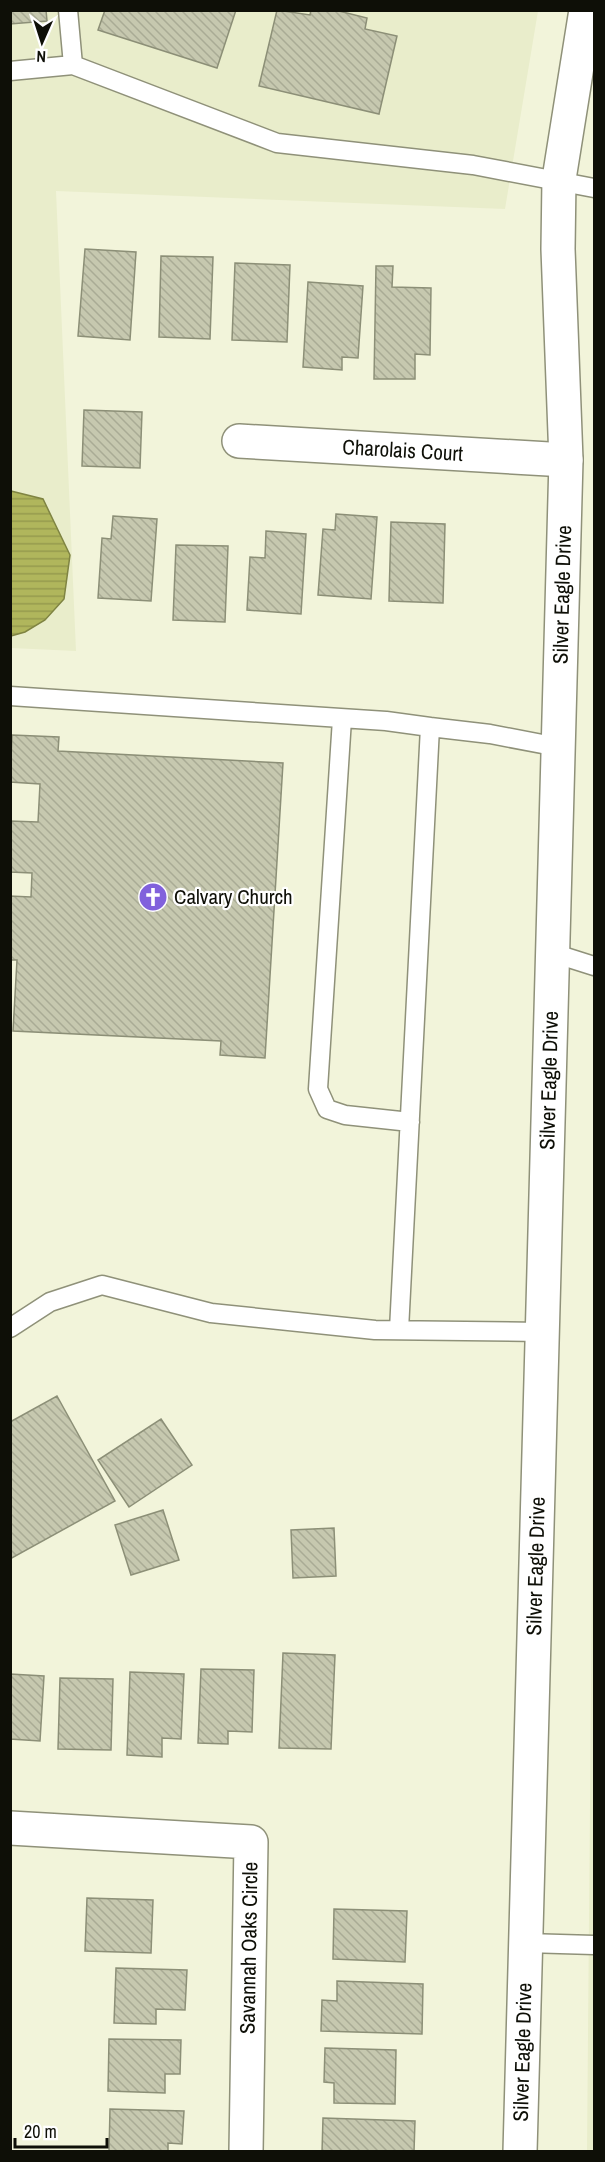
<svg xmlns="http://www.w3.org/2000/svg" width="605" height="2162" viewBox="0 0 605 2162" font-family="'Archivo Narrow',sans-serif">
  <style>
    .built { fill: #e9edcb }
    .water { fill: url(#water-rules); stroke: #7f8442; stroke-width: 1.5 }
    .building { fill: url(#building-back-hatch); stroke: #8c8f77; stroke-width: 1.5 }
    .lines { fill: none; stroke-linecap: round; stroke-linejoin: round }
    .lane-casing { stroke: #8f9179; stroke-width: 21 }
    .street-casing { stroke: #8f9179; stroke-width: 36 }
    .secondary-casing { stroke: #8f9179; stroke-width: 36 }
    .lane { stroke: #fff; stroke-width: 18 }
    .street { stroke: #fff; stroke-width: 33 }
    .secondary { stroke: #fff; stroke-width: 33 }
    .labels { text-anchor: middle; stroke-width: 4.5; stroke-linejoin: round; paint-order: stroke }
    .street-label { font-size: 21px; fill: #0e0f07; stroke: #fff }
    .poi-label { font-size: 21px; fill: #0e0f07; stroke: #fff; text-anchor: start }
  </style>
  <defs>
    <pattern id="water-rules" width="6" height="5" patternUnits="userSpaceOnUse" patternTransform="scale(1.5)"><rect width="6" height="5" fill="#b0b65c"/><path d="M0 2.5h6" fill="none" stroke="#969b4e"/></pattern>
    <pattern id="building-back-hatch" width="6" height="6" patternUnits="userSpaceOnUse" patternTransform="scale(1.5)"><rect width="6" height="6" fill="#c6c8af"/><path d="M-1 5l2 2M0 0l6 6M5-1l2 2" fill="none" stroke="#a9ab95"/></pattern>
  </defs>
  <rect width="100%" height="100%" fill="#f2f4da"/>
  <path class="built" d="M 11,11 L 538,11 L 505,209 L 56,191 L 76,651 L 11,648 L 11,636 L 25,632 L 43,499 L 11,491 Z
    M 594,1339 L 594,2151 L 587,2151 Z"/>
  <path class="water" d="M 11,491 L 43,499 L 70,555 L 64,599 L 45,620 L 25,632 L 11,636 Z"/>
  <path class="building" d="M 10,10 L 46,10 L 47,21 L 10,24 Z
    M 105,10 L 236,10 L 217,68 L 98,30 Z
    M 277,10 L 310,15 L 311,10 L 335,10 L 367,18 L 365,29 L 397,36 L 379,114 L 259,86 Z
    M 85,249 L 136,252 L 130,340 L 78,336 Z
    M 161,256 L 213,257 L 210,339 L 159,337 Z
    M 235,263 L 290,265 L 287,342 L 232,340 Z
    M 376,266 L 393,266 L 392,287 L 431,288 L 430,355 L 415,354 L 415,379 L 374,379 Z
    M 308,282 L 363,286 L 358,358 L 342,357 L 342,370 L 303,367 Z
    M 84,410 L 142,412 L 140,468 L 82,466 Z
    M 336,514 L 377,517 L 371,599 L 318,595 L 323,529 L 335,530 Z
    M 113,516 L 157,519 L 151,601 L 98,598 L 102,538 L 111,539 Z
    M 391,522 L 445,524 L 443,603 L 389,601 Z
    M 266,531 L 306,534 L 301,614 L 247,610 L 250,557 L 265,558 Z
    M 176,545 L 228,546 L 225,622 L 173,620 Z
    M 12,735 L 59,737 L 58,751 L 283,763 L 265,1058 L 220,1055 L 221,1041 L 13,1031 L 17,960 L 10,960 L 10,896 L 31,897 L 32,873 L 10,872 L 10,821 L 38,822 L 40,784 L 10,782 Z
    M 57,1396 L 115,1501 L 10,1559 L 10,1422 Z
    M 161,1419 L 192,1465 L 129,1507 L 98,1460 Z
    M 163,1510 L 179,1560 L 131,1575 L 115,1525 Z
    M 334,1528 L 336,1576 L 293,1578 L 291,1530 Z
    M 283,1653 L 335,1655 L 331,1749 L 279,1748 Z
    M 201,1669 L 254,1670 L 252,1732 L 228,1731 L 228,1744 L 198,1743 Z
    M 130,1672 L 184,1674 L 181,1739 L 162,1738 L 162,1757 L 127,1755 Z
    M 10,1674 L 44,1676 L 40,1741 L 10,1739 Z
    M 60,1678 L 113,1679 L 111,1750 L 58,1749 Z
    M 87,1898 L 153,1900 L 151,1953 L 85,1951 Z
    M 334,1909 L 407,1911 L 405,1962 L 333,1959 Z
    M 116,1968 L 187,1970 L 185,2010 L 156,2009 L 156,2024 L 114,2023 Z
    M 337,1981 L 423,1984 L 422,2034 L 321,2031 L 322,2000 L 337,2001 Z
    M 109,2039 L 181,2040 L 180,2074 L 165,2074 L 165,2093 L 108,2091 Z
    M 325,2048 L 396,2050 L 395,2104 L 334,2103 L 334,2083 L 324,2082 Z
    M 110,2109 L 184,2111 L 182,2144 L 168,2143 L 168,2152 L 109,2152 Z
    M 323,2118 L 415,2121 L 414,2152 L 322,2152 Z"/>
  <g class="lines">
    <g class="lane-casing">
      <path id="lane" d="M 68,10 L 73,65 L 277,143 L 473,165 L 594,188
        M 10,71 L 73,65
        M 10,696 L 386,721 L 430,727 L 399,1330
        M 342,719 L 318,1089 L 327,1109 L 345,1115 L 410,1122
        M 430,727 L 490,734 L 558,747
        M 553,953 L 594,966
        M 10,1328 L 50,1302 L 102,1285 L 211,1313 L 375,1330 L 542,1332
        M 526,1943 L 594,1945"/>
    </g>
    <g class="street-casing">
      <g id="street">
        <path id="s1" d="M 239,441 L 566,460"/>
        <path d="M 10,1828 L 251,1842 L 246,2152"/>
      </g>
    </g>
    <g class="secondary-casing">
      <g id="secondary">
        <path id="s2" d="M 520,2152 L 566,460 L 558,249 L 559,179 L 586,10"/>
      </g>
    </g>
    <use href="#lane" class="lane"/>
    <use href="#street" class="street"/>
    <use href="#secondary" class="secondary"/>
  </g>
  <defs>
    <g id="church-disc" transform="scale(1.5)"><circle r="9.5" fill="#8161dc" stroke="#fff"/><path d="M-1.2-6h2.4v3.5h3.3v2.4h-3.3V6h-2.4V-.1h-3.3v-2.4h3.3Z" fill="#fff"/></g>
  </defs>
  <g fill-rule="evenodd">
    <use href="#church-disc" x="153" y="897"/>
  </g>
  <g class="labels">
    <g class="street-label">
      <text dy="7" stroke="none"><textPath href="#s1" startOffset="164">Charolais Court</textPath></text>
      <text dy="7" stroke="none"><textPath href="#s2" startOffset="1558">Silver Eagle Drive</textPath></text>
      <text dy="7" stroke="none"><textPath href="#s2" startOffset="1072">Silver Eagle Drive</textPath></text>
      <text dy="7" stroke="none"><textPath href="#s2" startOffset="586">Silver Eagle Drive</textPath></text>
      <text transform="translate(249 1948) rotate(-89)" y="7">Savannah Oaks Circle</text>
      <text dy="7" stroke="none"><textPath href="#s2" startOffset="100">Silver Eagle Drive</textPath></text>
    </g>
    <g class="poi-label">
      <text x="174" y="904">Calvary Church</text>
    </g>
  </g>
  <rect width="605" height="2162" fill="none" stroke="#0e0f07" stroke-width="24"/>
  <g transform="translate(42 42) rotate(183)" stroke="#ffffff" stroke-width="4.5" paint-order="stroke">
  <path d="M0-4.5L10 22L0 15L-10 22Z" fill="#0e0f07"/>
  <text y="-9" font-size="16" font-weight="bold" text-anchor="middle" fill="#0e0f07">N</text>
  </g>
  <path d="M15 2138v9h92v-9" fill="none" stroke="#0e0f07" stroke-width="3"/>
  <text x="24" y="2138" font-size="18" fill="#0e0f07" stroke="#ffffff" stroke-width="4.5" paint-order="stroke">20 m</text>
</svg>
